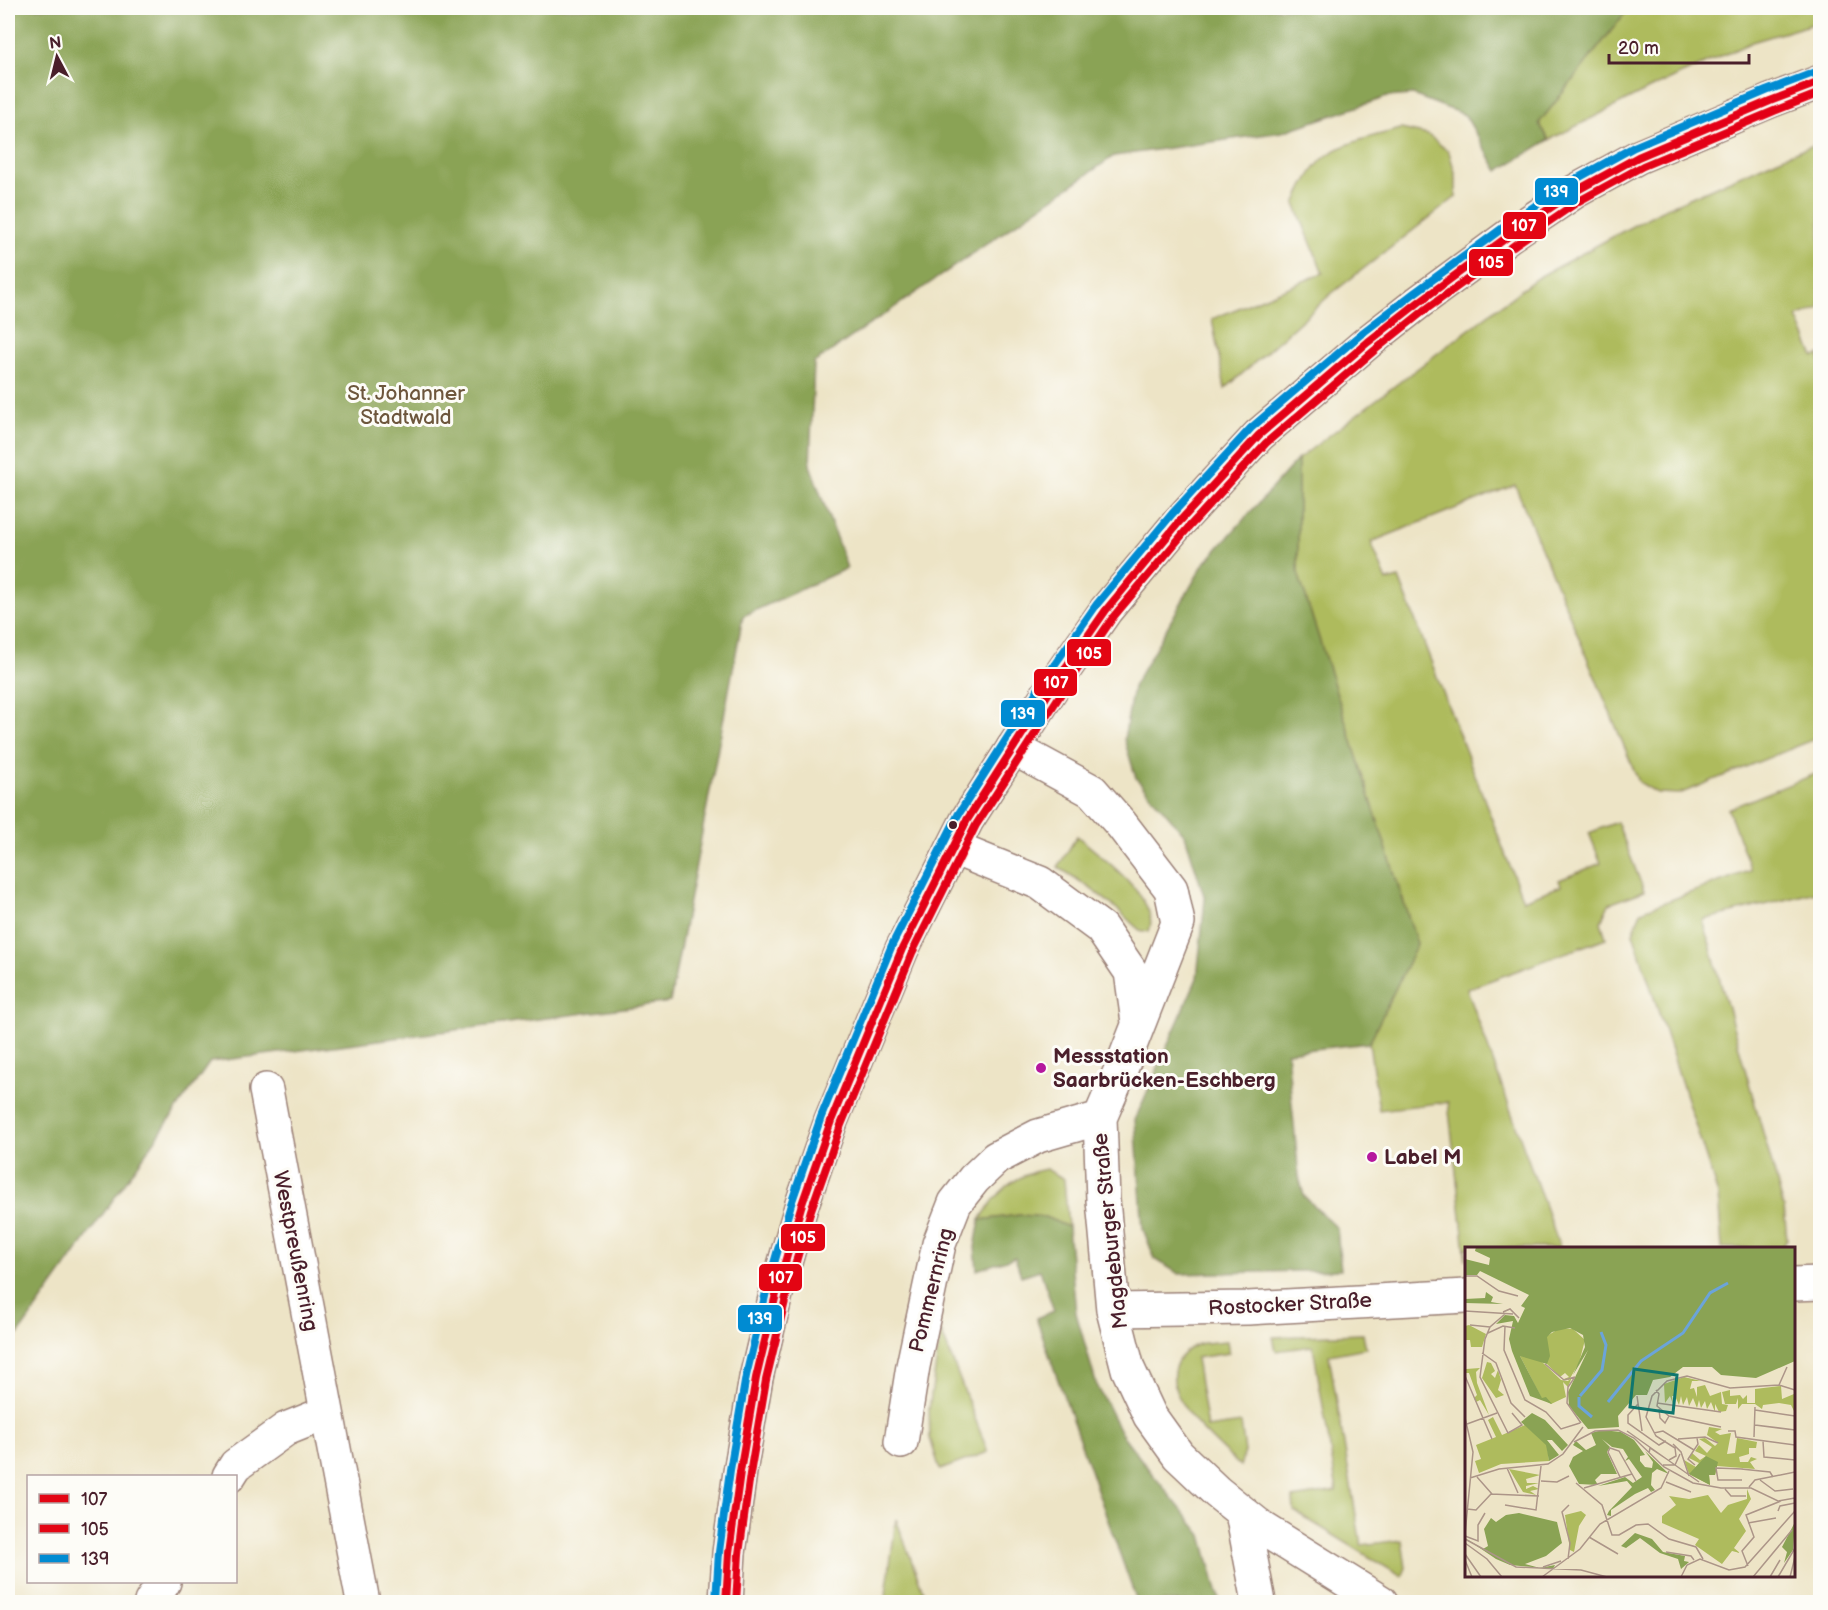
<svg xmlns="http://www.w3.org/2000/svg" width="1828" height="1610" viewBox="0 0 1828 1610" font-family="'Balsamiq Sans',sans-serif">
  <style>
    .green { fill: #aebb5d; stroke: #7c6d44; stroke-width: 1.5 }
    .forest { fill: #8aa354; stroke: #6a6140; stroke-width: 1.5 }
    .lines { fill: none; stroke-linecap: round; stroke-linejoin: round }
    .street-casing { stroke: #9c8278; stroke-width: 36 }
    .secondary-casing { stroke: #9c8278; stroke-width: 36 }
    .street { stroke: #fff; stroke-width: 33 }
    .secondary { stroke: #fff; stroke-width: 33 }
    .bus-1-casing { stroke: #fdfcf7; stroke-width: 12 }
    .bus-2-casing { stroke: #fdfcf7; stroke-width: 12 }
    .bus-3-casing { stroke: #fdfcf7; stroke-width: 12 }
    .bus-1 { stroke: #e30513; stroke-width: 8 }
    .bus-2 { stroke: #e30513; stroke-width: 8 }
    .bus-3 { stroke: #008bd2; stroke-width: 8 }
    .bus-dot { fill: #4a1f2b; stroke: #fdfcf7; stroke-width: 2 }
    .poi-dot { fill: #b5179e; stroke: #fdfcf7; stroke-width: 2 }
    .labels { text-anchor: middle; stroke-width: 6; stroke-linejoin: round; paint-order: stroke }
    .park-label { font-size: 21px; fill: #6d563c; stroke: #fdfcf7 }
    .poi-label { font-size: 21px; font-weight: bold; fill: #4a1f2b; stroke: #fdfcf7; text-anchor: start }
    .street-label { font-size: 21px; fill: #4a1f2b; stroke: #fdfcf7 }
    .inset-river { fill: none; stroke: #6ba4da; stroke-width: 3 }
    .inset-road { fill: none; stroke: #ac9588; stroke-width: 1.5 }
    .view { fill: #0f766e; fill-opacity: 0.15; stroke: #0f766e; stroke-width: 3 }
    .inset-edge { fill: none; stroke: #4a1f2b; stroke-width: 3 }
    .line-badge { stroke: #fdfcf7; stroke-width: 2 }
    .badge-label { font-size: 16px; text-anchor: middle; font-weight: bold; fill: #fff }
  </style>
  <rect width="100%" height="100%" fill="#fdfcf7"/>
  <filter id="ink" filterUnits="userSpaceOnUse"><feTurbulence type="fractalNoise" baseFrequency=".0167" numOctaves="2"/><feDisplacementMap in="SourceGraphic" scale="12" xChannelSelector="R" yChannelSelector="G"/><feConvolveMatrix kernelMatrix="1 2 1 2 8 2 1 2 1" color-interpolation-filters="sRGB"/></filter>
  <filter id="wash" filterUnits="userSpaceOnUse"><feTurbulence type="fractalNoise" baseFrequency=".008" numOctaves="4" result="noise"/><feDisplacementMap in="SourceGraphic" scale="24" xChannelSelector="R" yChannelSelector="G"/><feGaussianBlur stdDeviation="1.35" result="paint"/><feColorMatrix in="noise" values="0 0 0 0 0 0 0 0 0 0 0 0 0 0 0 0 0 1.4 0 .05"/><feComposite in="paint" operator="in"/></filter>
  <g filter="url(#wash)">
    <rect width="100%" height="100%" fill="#ede4c6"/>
    <path class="green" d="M 1629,8 L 1820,8 L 1820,22 L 1752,42 L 1649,89 L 1549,140 L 1539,123 Z
      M 1401,129 L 1428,135 L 1449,152 L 1456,176 L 1456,197 L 1331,294 L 1225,389 L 1212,319 L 1323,273 L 1295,204 C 1302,188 1314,164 1329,154 C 1350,141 1377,135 1401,129 Z
      M 1820,143 L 1820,308 L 1797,317 L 1814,357 L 1820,355 L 1820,737 L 1679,794 L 1657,793 L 1639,782 L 1515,485 L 1371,542 L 1387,581 L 1399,578 L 1523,900 L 1561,886 L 1559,880 L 1601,863 L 1589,833 L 1617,822 L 1644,891 L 1609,904 L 1601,922 L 1606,938 L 1467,989 L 1560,1248 L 1466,1248 L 1466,1260 L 1448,1102 L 1379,1110 L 1369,1043 L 1417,944 L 1298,573 L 1298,459 L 1537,278 L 1660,211 L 1789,154 Z
      M 1820,772 L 1820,891 L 1703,920 L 1775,1175 L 1784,1208 L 1787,1239 L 1782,1248 L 1722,1248 L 1718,1195 L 1633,933 L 1641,911 L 1751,870 L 1728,809 Z
      M 1077,836 C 1097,853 1162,900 1149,931 L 1142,932 C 1133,925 1126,917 1117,909 C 1098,893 1079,880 1058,867 Z
      M 1046,1169 L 1064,1179 L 1068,1227 L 1045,1217 L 1020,1215 L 980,1220 C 997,1192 1013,1175 1046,1169 Z
      M 941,1331 L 988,1452 L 940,1470 L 930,1438 L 929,1409 Z
      M 1363,1334 L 1366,1348 L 1329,1355 L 1361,1545 L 1402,1540 L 1406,1568 L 1402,1577 L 1294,1511 L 1293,1498 L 1337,1491 L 1313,1346 L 1276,1351 L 1273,1337 Z
      M 1227,1341 L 1229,1353 L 1196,1358 L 1207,1428 L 1241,1423 L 1245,1452 L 1240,1466 C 1216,1443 1157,1397 1178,1361 C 1183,1352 1189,1347 1199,1344 C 1208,1342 1218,1342 1227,1341 Z
      M 896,1519 L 927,1602 L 885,1602 Z"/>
    <path class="forest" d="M 8,8 L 1629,8 L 1539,123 L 1549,140 L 1498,171 L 1465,115 L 1413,95 L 1387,97 L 1282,132 L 1114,156 L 814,363 L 810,465 L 847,568 L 743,616 L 670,1002 L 210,1062 L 8,1349 Z
      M 1298,459 L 1298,573 L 1417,944 L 1369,1043 L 1287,1052 L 1299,1177 L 1304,1196 L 1337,1228 L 1341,1270 L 1179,1274 L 1155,1259 L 1143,1229 L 1135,1120 L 1197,978 L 1205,899 L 1185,835 L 1136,778 L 1124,739 L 1133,687 L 1203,565 Z
      M 1020,1215 L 1045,1217 L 1068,1227 L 1076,1313 L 1096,1383 L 1121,1433 L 1150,1471 L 1202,1535 L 1220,1602 L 1137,1602 L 1036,1318 L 1054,1311 L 1040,1270 L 1021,1276 L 1015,1257 L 977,1270 L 975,1247 L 980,1220 Z"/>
  </g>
  <g filter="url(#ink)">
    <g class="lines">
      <g class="street-casing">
        <path id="street" d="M 1013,748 L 1092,791 L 1121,824 L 1171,889 L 1178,923 L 1121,1069 L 1100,1118 L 1103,1200 L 1113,1310 L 1128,1369 L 1150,1416 L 1178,1455 L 1217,1492 L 1262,1528 L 1381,1602
          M 953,848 L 1040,883 L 1101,928 L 1131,972 L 1138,1022
          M 266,1090 L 363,1602
          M 1794,1284 L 1820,1283
          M 1113,1310 L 1248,1308 L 1466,1296
          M 901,1442 L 913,1366 L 939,1244 L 955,1203 L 974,1179 L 996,1158 L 1038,1136 L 1100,1118
          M 229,1476 L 236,1465 L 286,1429 L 326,1413
          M 1242,1513 L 1259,1602
          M 151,1602 L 164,1582"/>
      </g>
      <g class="secondary-casing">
        <path id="secondary" d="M 726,1602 L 729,1553 L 740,1472 L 756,1378 L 777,1290 L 801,1207 L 831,1121 L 902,949 L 967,820 L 1057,680 L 1106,610 L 1180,521 L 1259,435 L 1368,342 L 1419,302 L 1510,235 L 1574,192 L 1638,157 L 1770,101 L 1820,82"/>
      </g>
      <use href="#street" class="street"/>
      <use href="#secondary" class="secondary"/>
      <g class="bus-1-casing">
        <path id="bus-1" d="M 726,1602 L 729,1553 L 740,1472 L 756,1378 L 777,1290 L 801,1207 L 831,1121 L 902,949 L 967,820 L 1057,680 L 1106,610 L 1180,521 L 1259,435 L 1368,342 L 1419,302 L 1510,235 L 1574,192 L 1638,157 L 1770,101 L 1820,82"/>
      </g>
      <g class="bus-2-casing">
        <path id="bus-2" d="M 736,1602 L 739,1554 L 750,1474 L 766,1380 L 787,1293 L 811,1210 L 841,1125 L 912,953 L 976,825 L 1066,686 L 1114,616 L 1188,528 L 1266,443 L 1375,350 L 1425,310 L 1516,244 L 1579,201 L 1643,166 L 1774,111 L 1820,93"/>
      </g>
      <g class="bus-3-casing">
        <path id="bus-3" d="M 716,1601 L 719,1552 L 730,1470 L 746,1376 L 767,1288 L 791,1204 L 821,1117 L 892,945 L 958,815 L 1048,674 L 1097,604 L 1172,514 L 1251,428 L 1361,334 L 1413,294 L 1504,227 L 1569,183 L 1634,147 L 1766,91 L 1816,72"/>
      </g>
      <use href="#bus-1" class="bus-1"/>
      <use href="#bus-2" class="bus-2"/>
      <use href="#bus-3" class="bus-3"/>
    </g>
  </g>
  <circle class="bus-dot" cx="953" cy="825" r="5"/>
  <g class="poi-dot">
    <circle cx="1041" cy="1068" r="6"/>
    <circle cx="1372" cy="1157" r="6"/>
  </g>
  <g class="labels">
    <g class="park-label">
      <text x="406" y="400">St. Johanner<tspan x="406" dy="24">Stadtwald</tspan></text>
    </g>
    <g class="poi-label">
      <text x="1053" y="1063">Messstation<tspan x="1053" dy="24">Saarbrücken-Eschberg</tspan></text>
      <text x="1384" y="1164">Label M</text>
    </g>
    <g class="street-label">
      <text transform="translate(1110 1231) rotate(-96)" y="7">Magdeburger Straße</text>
      <text transform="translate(296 1251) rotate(79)" y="7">Westpreußenring</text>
      <text transform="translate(931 1290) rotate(-76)" y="7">Pommernring</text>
      <text transform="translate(1290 1304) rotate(-3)" y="7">Rostocker Straße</text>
    </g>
  </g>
  <g transform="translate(1465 1247)">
    <rect width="330" height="330" fill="#ede4c6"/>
    <path d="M 4,78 L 21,87 L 17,100 L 6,100 L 5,93 L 0,93 L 0,79 ZM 95,81 L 108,82 L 120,93 L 114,116 L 104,133 L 99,132 L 104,130 L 100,126 L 95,130 L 82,117 L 82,89 ZM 58,107 L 75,113 L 96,133 L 103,134 L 107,130 L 103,140 L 98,135 L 101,150 L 86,157 L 77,152 L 55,109 ZM 22,115 L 26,116 L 30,124 L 26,127 L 30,131 L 33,123 L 36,133 L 33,143 L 39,148 L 31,151 L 17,131 ZM 15,121 L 11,125 L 12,136 L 24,168 L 15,153 L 11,155 L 9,151 L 12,148 L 4,126 L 0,126 L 1,122 ZM 219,130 L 236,134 L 227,134 L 225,142 L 229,141 L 232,150 L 232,140 L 240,138 L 245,149 L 256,145 L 257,157 L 263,158 L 261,164 L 254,165 L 250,157 L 250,165 L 246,155 L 242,162 L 240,154 L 236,161 L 234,153 L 232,161 L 228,151 L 224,159 L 222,150 L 218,158 L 216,149 L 214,158 L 210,149 L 207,149 L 208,157 L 205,149 L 200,156 L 199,137 ZM 316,139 L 317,152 L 329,147 L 330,166 L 326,158 L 314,156 L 298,158 L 297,162 L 290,157 L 277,157 L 273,162 L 273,151 L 271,157 L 260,157 L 257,145 L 265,143 L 265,149 L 275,148 L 278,152 L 282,148 L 282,156 L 290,156 L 290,142 ZM 28,170 L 37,188 L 60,178 L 82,198 L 84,214 L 36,217 L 14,226 L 10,214 L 16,212 L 11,198 L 31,190 L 23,173 ZM 244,180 L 257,182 L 250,185 L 255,188 L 266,186 L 262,207 L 270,206 L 272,191 L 292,195 L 291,201 L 284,201 L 284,207 L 274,210 L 275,215 L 283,215 L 286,210 L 292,212 L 285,215 L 290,222 L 252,219 L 250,228 L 244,228 L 245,238 L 224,227 L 219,213 L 231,220 L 234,216 L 224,211 L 227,206 L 235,213 L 241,209 L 230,204 L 234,198 L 242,206 L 247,200 L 234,192 L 240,191 L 250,199 L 253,196 L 242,188 ZM 44,222 L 75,228 L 61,232 L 62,236 L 74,236 L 61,239 L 61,242 L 68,239 L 74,242 L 65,244 L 71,248 L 58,245 ZM 282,242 L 286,252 L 274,272 L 281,284 L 269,301 L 275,306 L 267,304 L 257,317 L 230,298 L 234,292 L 197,276 L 197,269 L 211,258 L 204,249 L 224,252 L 243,248 L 256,266 L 263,258 L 282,252 ZM 116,264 L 121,268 L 114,279 L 109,305 L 105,303 L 100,268 Z" fill="#aebb5d"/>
    <path d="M 11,0 L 330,0 L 330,114 L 291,131 L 256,128 L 247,120 L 218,120 L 205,130 L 188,133 L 182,148 L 171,148 L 153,169 L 154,180 L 123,182 L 104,159 L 103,145 L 123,103 L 108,128 L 120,100 L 118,88 L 105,81 L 87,85 L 82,90 L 85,109 L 82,117 L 55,109 L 77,151 L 81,150 L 87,157 L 65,149 L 47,104 L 44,92 L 48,74 L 31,77 L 40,68 L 49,69 L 53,76 L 60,61 L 56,59 L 64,48 L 15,24 L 12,28 L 0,28 L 0,12 L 24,18 L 25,11 L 10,4 ZM 21,45 L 28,50 L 26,55 L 38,57 L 0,56 L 0,52 L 20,51 ZM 67,166 L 80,173 L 103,198 L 97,204 L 87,193 L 82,193 L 94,208 L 84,214 L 81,198 L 56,175 ZM 137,183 L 156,185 L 169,193 L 180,208 L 175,209 L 175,214 L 180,220 L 187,221 L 188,215 L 180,204 L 204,227 L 192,222 L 187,226 L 186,238 L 190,243 L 186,245 L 183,241 L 170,247 L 146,263 L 146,269 L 142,268 L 144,264 L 167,240 L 162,234 L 133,239 L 160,230 L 168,236 L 177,230 L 164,212 L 160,214 L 163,210 L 158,202 L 147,200 L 137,192 L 145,200 L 142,205 L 152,227 L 136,227 L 130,233 L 133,238 L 114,237 L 104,219 L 108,210 L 118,204 L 108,198 L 111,194 L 121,203 L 131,198 L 126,186 ZM 241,209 L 253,215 L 250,228 L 244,228 L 245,238 L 224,227 ZM 54,266 L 92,275 L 97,296 L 81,309 L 60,317 L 75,321 L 90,318 L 88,322 L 45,318 L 31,312 L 0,291 L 18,302 L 23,299 L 19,282 L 26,271 L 31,275 L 41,268 ZM 330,275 L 328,303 L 319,316 L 322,305 L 317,300 ZM 170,286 L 187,292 L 198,305 L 220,309 L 219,314 L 224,315 L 216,322 L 213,312 L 195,306 L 175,291 L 161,301 L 156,299 Z" fill="#8aa354"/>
    <path class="inset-river" d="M 115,149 L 137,123 L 141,98 L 136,85M 114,150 L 114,159 L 127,170M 143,155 L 176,114 L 218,86 L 245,46 L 263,36"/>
    <path class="inset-road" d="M 0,29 L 12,29 L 34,44 L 53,49M 0,64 L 48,67M 38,65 L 45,62 L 54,71M 40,67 L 25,80 L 20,92 L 15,130 L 43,186 L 57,178 L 47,166M 5,78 L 25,80M 40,79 L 39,103 L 60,153 L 81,165 L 96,182 L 115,176M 23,86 L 38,79 L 50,81M 17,106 L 31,116 L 46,156 L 60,170M 80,117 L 99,133 L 110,130M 0,129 L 27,192M 110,130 L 103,140 L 102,156 L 116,176M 314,138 L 322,120M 191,143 L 194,147 L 192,159 L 204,169 L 256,180M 172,149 L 177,184M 192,156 L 256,165M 173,157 L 163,168 L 163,176 L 194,198 L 201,194M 194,162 L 195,171 L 200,176 L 204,169M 290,163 L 330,169M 0,171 L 8,205 L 0,287M 2,177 L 32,166M 290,178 L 330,183M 162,184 L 234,235M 263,184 L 270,184 L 271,190 L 330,198M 189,186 L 198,184 L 229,203M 289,190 L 290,160M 213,192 L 240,190 L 253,196M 298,194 L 299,210 L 330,213M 109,195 L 130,184 L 153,183 L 169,191 L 199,220 L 228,236 L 256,241 L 286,241 L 313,254 L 330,251M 208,197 L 216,205 L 224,229M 184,206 L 185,201 L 203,213M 204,213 L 211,209 L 210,201 L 191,189 L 181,170 L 187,149 L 202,134 L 222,129 L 265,141 L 314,138 L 330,143M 198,218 L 210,218 L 215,207M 230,218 L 223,212 L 233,197 L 232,191M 42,221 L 53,246M 276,222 L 305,225 L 308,230M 12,230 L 27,247M 155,230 L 143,205 L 145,201 L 154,204 L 171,234M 5,231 L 34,222 L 83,217 L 98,207 L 118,180M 277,233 L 253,233 L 251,221 L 278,222M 295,233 L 310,244 L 328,242M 76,234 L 92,235 L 104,229M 201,235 L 226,245M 111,236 L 137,258 L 147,288 L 154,288 L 171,278 L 183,277 L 204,292 L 231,300 L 238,312M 284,240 L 290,233 L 330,225M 119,241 L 167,227M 260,242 L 266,249 L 281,249M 40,258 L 71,263 L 76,219M 2,262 L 11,263 L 26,247 L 74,249M 313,264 L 315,259 L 330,256M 283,276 L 311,271M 0,289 L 13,294 L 13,278 L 20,266M 124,290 L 153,307M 0,292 L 51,320 L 116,323 L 142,330M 0,296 L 22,312 L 37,330M 201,305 L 226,309 L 229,313M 0,307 L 16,330M 103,312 L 105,296 L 97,265 L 104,258M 0,313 L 7,330M 283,319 L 277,304 L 289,290 L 281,268 L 316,254M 78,320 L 96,314M 77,330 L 115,302 L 135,277 L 196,241 L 204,224M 216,330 L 222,318 L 235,312 L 264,323 L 280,320 L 330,264M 288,330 L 327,283M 305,330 L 315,313M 313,330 L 330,301M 325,330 L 330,310"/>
    <path class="view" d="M 169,122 L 212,128 L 208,166 L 165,160 Z"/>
    <rect width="330" height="330" class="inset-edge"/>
  </g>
  <g class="line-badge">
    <rect x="1534" y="177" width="45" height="29" rx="6" fill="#008bd2"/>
    <rect x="1502" y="211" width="45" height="29" rx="6" fill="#e30513"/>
    <rect x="1468" y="248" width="46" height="29" rx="6" fill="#e30513"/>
    <rect x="1066" y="638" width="46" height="29" rx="6" fill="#e30513"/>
    <rect x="1033" y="668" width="45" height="29" rx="6" fill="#e30513"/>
    <rect x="1000" y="699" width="46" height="29" rx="6" fill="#008bd2"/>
    <rect x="780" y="1223" width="46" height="29" rx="6" fill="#e30513"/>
    <rect x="758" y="1263" width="45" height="29" rx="6" fill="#e30513"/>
    <rect x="737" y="1304" width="46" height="29" rx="6" fill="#008bd2"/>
  </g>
  <g class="badge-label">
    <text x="1556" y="197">139</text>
    <text x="1524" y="231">107</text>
    <text x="1491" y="268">105</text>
    <text x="1089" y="659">105</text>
    <text x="1056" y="688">107</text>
    <text x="1023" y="719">139</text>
    <text x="803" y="1243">105</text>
    <text x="781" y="1283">107</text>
    <text x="760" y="1324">139</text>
  </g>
  <rect width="1828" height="1610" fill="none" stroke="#fdfcf7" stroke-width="30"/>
  <rect x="27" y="1475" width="210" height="108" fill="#fdfcf7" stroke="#b5a4a5" stroke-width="1.5"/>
  <rect x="39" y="1494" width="30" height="9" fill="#e30513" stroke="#b5a4a5" stroke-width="1.5"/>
  <text x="81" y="1505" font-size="18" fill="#4a1f2b">107</text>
  <rect x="39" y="1524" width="30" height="9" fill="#e30513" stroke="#b5a4a5" stroke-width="1.5"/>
  <text x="81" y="1535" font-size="18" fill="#4a1f2b">105</text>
  <rect x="39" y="1554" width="30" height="9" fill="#008bd2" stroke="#b5a4a5" stroke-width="1.5"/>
  <text x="81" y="1565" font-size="18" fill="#4a1f2b">139</text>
  <g transform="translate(57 57) rotate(353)" stroke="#fdfcf7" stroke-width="4.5" paint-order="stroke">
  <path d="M0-4.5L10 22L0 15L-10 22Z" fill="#4a1f2b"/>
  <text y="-9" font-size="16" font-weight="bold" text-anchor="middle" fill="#4a1f2b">N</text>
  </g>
  <path d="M1609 54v9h140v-9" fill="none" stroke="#4a1f2b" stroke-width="3"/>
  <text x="1618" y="54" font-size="18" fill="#4a1f2b" stroke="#fdfcf7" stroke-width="4.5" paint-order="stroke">20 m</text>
</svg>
